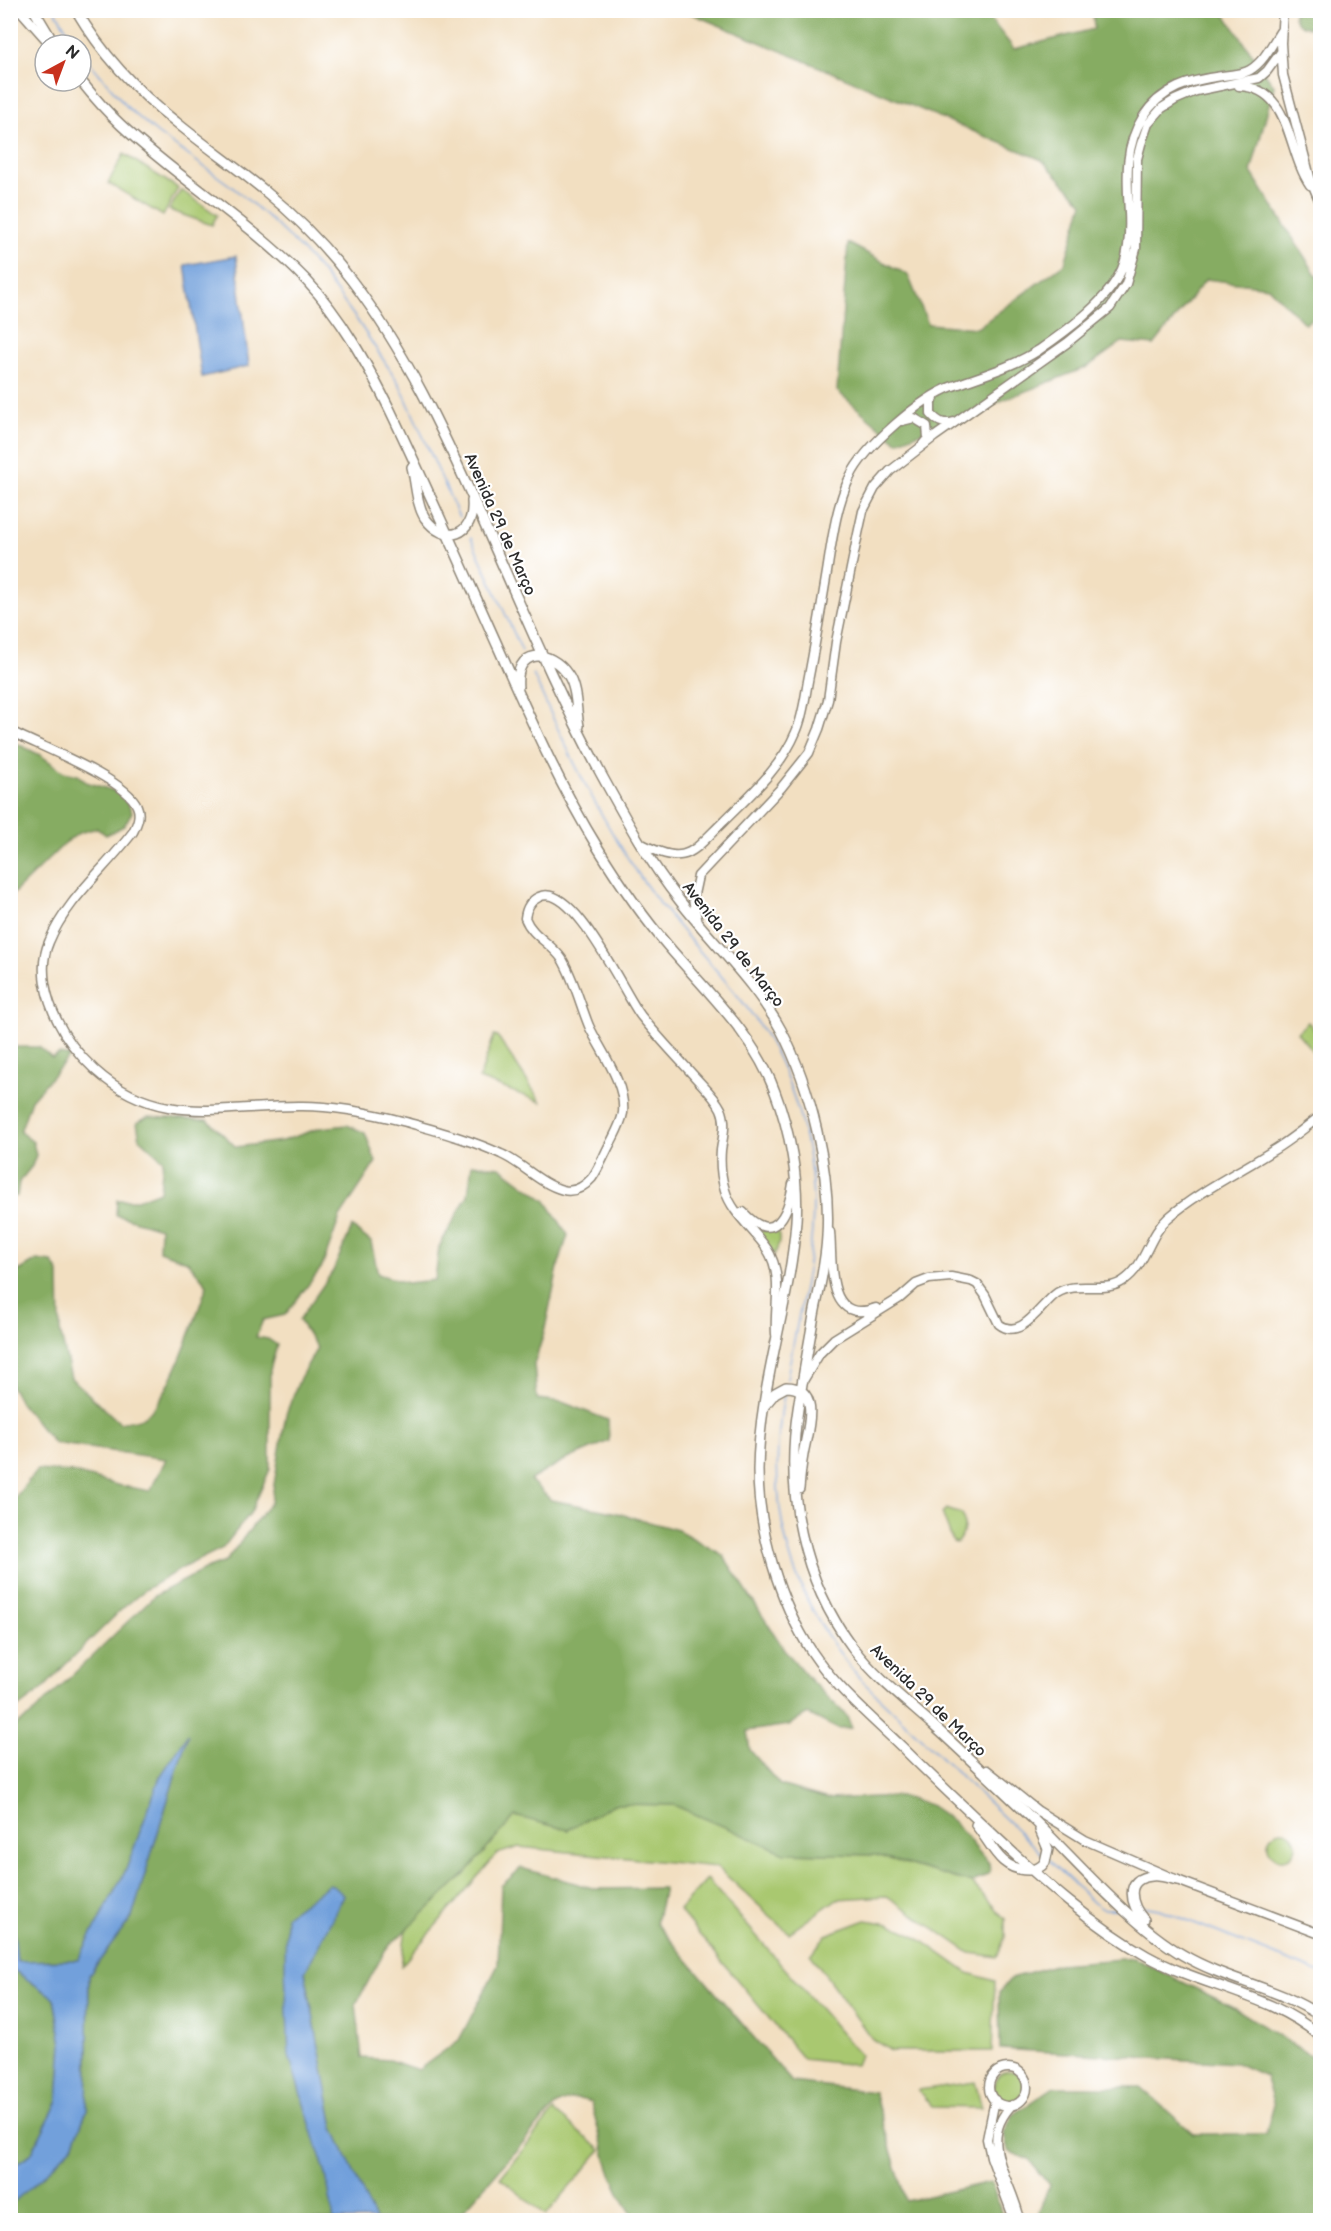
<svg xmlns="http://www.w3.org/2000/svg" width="1331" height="2231" viewBox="0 0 1331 2231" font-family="'Balsamiq Sans',sans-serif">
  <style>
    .green { fill: #a9c870; stroke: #6a7a4e; stroke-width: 1.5 }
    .forest { fill: #86ac62; stroke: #586c46; stroke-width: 1.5 }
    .water { fill: #72a0db; stroke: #4e6683; stroke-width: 1.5 }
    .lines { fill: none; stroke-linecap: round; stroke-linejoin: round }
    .stream { stroke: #72a0db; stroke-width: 1.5 }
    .secondary-casing { stroke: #8e8576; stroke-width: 11 }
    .primary-casing { stroke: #8e8576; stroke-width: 12 }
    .secondary { stroke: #fff; stroke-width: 8 }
    .primary { stroke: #fff; stroke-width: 9 }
    .labels { text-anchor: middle; stroke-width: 4.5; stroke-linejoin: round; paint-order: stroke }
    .street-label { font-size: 16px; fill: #2b2b2b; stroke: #fff }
  </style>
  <rect width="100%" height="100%" fill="#fff"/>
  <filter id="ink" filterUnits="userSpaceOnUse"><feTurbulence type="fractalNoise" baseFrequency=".0167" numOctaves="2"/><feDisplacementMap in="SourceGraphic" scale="12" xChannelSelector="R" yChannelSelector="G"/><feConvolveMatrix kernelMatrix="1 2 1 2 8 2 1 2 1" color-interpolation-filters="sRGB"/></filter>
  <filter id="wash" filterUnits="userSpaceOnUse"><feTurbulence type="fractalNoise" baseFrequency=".008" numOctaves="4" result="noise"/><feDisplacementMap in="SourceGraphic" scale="24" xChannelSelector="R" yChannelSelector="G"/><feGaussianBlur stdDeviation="1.35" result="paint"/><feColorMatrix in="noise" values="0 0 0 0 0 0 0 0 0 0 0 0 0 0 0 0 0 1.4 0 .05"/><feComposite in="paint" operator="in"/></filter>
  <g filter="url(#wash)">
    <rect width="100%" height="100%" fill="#f2dfc1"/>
    <path class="green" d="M 124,154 L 178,188 L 163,216 L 108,183 Z
      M 181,190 L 217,215 L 212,225 L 169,210 Z
      M 1308,1022 L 1320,1037 L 1320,1047 L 1314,1053 L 1297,1032 Z
      M 494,1036 L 498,1037 L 541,1102 L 479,1079 Z
      M 776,1228 C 781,1237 779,1247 774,1255 L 756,1230 L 762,1231 Z
      M 946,1509 L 962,1514 C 966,1522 964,1538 957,1543 L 953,1542 L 942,1513 Z
      M 614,1804 L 674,1805 L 785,1853 L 876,1855 L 972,1883 L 1005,1919 L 1005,1937 L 997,1957 L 970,1953 L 887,1896 L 837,1899 L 789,1933 L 717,1867 L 519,1847 L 497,1854 L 401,1966 L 406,1929 L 466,1873 L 515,1816 L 568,1830 Z
      M1268 1845a14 14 0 1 1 28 0a14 14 0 1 1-28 0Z
      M 707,1879 L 860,2055 L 856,2065 L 803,2059 L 679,1910 Z
      M 866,1920 L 890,1924 L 914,1935 L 968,1973 L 995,1981 L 992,2051 L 891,2051 L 872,2039 L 811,1955 L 826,1935 Z
      M994 2086a15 15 0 1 1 30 0a15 15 0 1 1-30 0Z
      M 975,2082 L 982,2108 L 932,2107 L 918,2090 Z
      M 554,2111 L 601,2150 L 546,2215 L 500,2178 Z"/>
    <path class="forest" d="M 685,11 L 984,11 L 1014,49 L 1094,29 L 1093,11 L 1219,11 L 1226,16 L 1274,86 L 1251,172 L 1320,281 L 1320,312 L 1305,324 L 1268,287 L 1206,279 L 1154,345 L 1122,342 L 1087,367 L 897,442 L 837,391 L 848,243 L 908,275 L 928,324 L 977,328 L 1065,263 L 1083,203 L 1042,160 Z
      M 1294,11 L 1300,11 L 1320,18 L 1320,28 C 1309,29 1292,26 1294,11 Z
      M 10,740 L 40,755 L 64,772 L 78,775 L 86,782 L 118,792 L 125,798 L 132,812 L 124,826 L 106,835 L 97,828 L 79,833 L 64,844 L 11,896 Z
      M 11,1047 L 39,1047 L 52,1058 L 60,1054 L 70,1056 L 31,1100 L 20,1132 L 33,1142 L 36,1155 L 32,1166 L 19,1182 L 17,1196 L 11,1197 Z
      M 148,1117 L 208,1120 L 236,1147 L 282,1141 L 320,1128 L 347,1125 L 365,1133 L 376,1162 L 340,1217 L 322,1267 L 285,1315 L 263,1320 L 256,1337 L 268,1339 L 277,1345 L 270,1370 L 270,1469 L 251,1512 L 223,1548 L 186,1566 L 146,1589 L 123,1608 L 64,1666 L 43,1689 L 11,1713 L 11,1503 L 37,1470 L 71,1472 L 117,1485 L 150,1491 L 166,1459 L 54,1443 L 21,1404 L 11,1386 L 11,1264 L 19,1271 L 37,1260 L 52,1262 L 59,1272 L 60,1331 L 71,1378 L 120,1423 C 127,1421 137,1421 143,1417 C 169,1405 197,1313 207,1285 L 187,1261 L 159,1251 L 160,1228 L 116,1215 L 117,1200 L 137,1200 L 160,1191 L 163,1160 L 140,1139 L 137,1123 Z
      M 472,1164 L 500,1167 L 546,1201 L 568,1235 L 559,1263 L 544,1333 L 534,1364 L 537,1399 L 562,1402 L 608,1420 L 609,1441 L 561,1462 L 530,1480 L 551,1500 L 613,1512 L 678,1530 L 723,1555 L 784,1649 L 811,1681 L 846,1715 L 852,1728 L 838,1729 L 808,1714 L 789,1725 L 747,1731 L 750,1750 L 780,1785 L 828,1799 L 899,1796 L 930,1805 L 955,1823 L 989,1864 L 990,1873 L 972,1883 L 876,1855 L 785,1853 L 674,1805 L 614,1804 L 568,1830 L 515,1816 L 466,1873 L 386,1949 L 356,2004 L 362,2058 L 389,2060 L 418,2070 L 459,2040 L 498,1965 L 501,1886 L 521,1868 L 596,1889 L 664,1888 L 656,1923 L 792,2082 L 874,2092 L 906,2201 L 991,2182 L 1002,2215 L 1001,2220 L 637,2220 C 609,2187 603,2144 591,2103 C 577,2096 569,2098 555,2106 L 455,2220 L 375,2220 L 334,2128 L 305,1972 L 344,1895 L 286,1916 L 334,2220 L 11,2220 L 10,2204 L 41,2178 L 73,2145 L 87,2110 L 89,1975 L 132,1917 L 187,1737 L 160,1777 L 126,1870 L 78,1960 L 16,1961 L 10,1903 L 11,1728 L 29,1717 L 154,1596 L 206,1569 L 225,1562 L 271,1502 L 286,1414 L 300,1378 L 317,1348 L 299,1320 L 333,1271 L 352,1227 L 371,1242 L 378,1274 L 407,1283 L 435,1280 L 439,1247 L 468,1195 Z
      M 1134,1958 L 1235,2008 L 1320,2062 L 1320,2220 L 1036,2220 L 1049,2185 L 1029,2160 L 1008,2151 L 1004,2133 L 1013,2115 L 1054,2087 L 1140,2087 L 1194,2134 L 1266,2134 L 1274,2105 L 1265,2076 L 1236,2063 L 1000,2049 L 999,1993 L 1011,1978 L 1058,1964 Z
      M 11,1968 L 54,1998 L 62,2044 L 58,2101 L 31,2154 L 11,2167 Z"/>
    <path class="water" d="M 236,256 L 249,366 L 202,377 L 185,265 Z
      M 188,1734 L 132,1917 L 89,1975 L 87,2110 L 73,2145 L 41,2178 L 11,2204 L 11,2167 L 31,2154 L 58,2101 L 62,2044 L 54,1998 L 11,1968 L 11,1903 L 17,1961 L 78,1960 L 126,1870 L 160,1777 Z
      M 330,1884 L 344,1895 L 305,1972 L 334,2128 L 375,2220 L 334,2220 L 326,2175 L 289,2056 L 285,1968 L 286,1916 Z"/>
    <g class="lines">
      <path class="stream" d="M 55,10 L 76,45
        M 81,52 L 128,108 L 157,133 L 231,186 L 268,217 L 302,250 L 321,271 L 357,320 L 400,385 L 459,517
        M 471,538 L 522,651
        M 533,674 C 564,744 597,814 641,878 C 672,923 711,962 745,1005 C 787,1058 812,1136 813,1204 C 813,1263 796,1322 787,1379
        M 784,1395 C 764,1506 788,1596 862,1681 L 1043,1855
        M 1049,1860 L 1094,1903 L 1103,1909 L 1117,1909
        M 1142,1906 L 1159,1909 L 1320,1973"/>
    </g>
  </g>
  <g filter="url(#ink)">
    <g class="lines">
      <g class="secondary-casing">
        <path id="secondary" d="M 20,10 L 51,45
          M 1283,10 L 1281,43 L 1283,75 L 1311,181 L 1320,202
          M 1239,86 C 1292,88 1286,150 1310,185
          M 934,398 L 931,402 L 931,414 C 938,422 944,425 954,422
          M 902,421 L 914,418 L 927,426 L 928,438 L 923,444
          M 10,731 C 39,746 126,779 137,806 C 141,815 137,824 133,832 C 106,868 66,900 49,942 C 38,967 46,999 58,1022 C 67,1041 80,1056 95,1070 C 160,1129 224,1105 302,1106 C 337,1106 371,1113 406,1122 C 437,1131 471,1140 501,1154 C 522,1163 540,1184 563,1190 C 575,1193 584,1187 592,1178 C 599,1168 604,1155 610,1144 C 615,1134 621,1124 623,1113 C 626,1083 601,1052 589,1026 C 580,1004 574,979 562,959 C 551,943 532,936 525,918 C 526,909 530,901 539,897 C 573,880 624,994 641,1016 C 658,1037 677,1057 695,1077 C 704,1087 715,1097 721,1109 C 727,1122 723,1136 721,1150 C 720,1163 721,1177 725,1190 C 732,1214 754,1229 767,1249 C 784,1275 774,1306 776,1334
          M 640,843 C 686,867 690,854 723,822 C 750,795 781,768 796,732 C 803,717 805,698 808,681 C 815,645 821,609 827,572 C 832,540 836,506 850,477 C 864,447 922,397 953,386 C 983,375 1012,367 1039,350 C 1065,332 1104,304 1119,275 C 1129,258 1130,232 1129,212 C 1127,179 1124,147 1143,117 C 1161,88 1191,80 1222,76 C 1231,74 1242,75 1250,70 C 1265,61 1273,42 1282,29
          M 698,923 L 693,899 L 698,876 L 781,788 L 809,753 L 819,729 L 828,700 L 836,642 L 858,534 L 863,511 L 875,488 L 890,471 L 934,437 L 1067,343 L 1110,308 L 1126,284 L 1136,249 L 1137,159 L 1141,144 L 1148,124 L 1162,108 L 1175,100 L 1196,91 L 1259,78 L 1267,71 L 1281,52
          M 743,1212 C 774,1246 788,1215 793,1184
          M 830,1232 C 833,1261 825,1326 876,1308
          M 803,1381 L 820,1353 L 834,1339 L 900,1298 L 916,1284 L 929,1279 L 951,1277 L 971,1281 L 977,1284 L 985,1295 L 999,1324 C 1021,1342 1041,1304 1057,1293 C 1078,1280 1104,1294 1123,1281 C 1146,1266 1148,1236 1168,1218 C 1199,1191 1238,1173 1272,1151 C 1289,1141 1305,1128 1320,1116
          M 987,1770 L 1038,1811 L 1085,1840 L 1177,1880 L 1320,1934
          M989 2087a19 19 0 1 1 38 0a19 19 0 1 1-38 0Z
          M 995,2100 L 987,2139 L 991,2157 L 1011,2211 L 1012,2220
          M 1012,2105 C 976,2142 1012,2179 1020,2220"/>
      </g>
      <g class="primary-casing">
        <path id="primary" d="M 34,10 L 55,45
          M 76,10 C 102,54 136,91 176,122 C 205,146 236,167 265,191 C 297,217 327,248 352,281 C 406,352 443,431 479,512 C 518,599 555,689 601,774 C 625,818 649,862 680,901 C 713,944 755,982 781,1030 C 811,1087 831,1172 827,1236 C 826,1261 820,1286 815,1310 C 809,1343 803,1376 798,1409 C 785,1492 802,1580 853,1648 C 876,1678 906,1701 934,1726 C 968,1757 1001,1789 1035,1821 C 1079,1864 1130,1924 1183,1955 C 1227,1981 1278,1987 1320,2016
          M 81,81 C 93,96 106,111 121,125 C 180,180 250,222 306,280 C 342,318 367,364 390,410 C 428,489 463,569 499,649 C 529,716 559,785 598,848 C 619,882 642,916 668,946 C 707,992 754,1034 775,1092 C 790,1131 799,1179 796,1221 C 790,1305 759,1385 758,1470 C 758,1530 779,1602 812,1652 C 836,1688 871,1717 902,1747 C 933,1778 965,1808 997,1838 C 1043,1881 1092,1925 1147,1956 C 1203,1987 1271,1994 1320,2036
          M 412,467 C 416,482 416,504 425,518 C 445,546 475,536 472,501
          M 518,688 C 514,648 550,648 568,675 C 577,688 576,711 579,726
          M 765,1405 L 775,1393 L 786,1387 C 824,1387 806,1434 803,1455 C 801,1466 800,1477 799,1489
          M 976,1825 C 992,1844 999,1870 1028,1870 C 1036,1870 1041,1868 1045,1862 L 1048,1849 L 1040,1830
          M 1144,1920 C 1131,1905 1123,1878 1152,1876 C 1160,1875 1169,1878 1177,1880"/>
      </g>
      <use href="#secondary" class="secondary"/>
      <use href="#primary" class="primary"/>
    </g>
  </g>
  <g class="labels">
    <g class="street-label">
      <text transform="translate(501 524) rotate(66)" y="6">Avenida 29 de Março</text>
      <text transform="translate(734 944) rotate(52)" y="6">Avenida 29 de Março</text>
      <text transform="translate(929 1700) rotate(44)" y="6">Avenida 29 de Março</text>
    </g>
  </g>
  <rect width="1331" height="2231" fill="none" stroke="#fff" stroke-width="36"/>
  <g transform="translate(63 63) rotate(41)"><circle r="28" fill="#ffffff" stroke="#aaaaaa" stroke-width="1.5"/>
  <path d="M0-4.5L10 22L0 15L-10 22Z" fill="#c8321e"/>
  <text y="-9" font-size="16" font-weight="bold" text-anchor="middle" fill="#2b2b2b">N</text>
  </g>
</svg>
